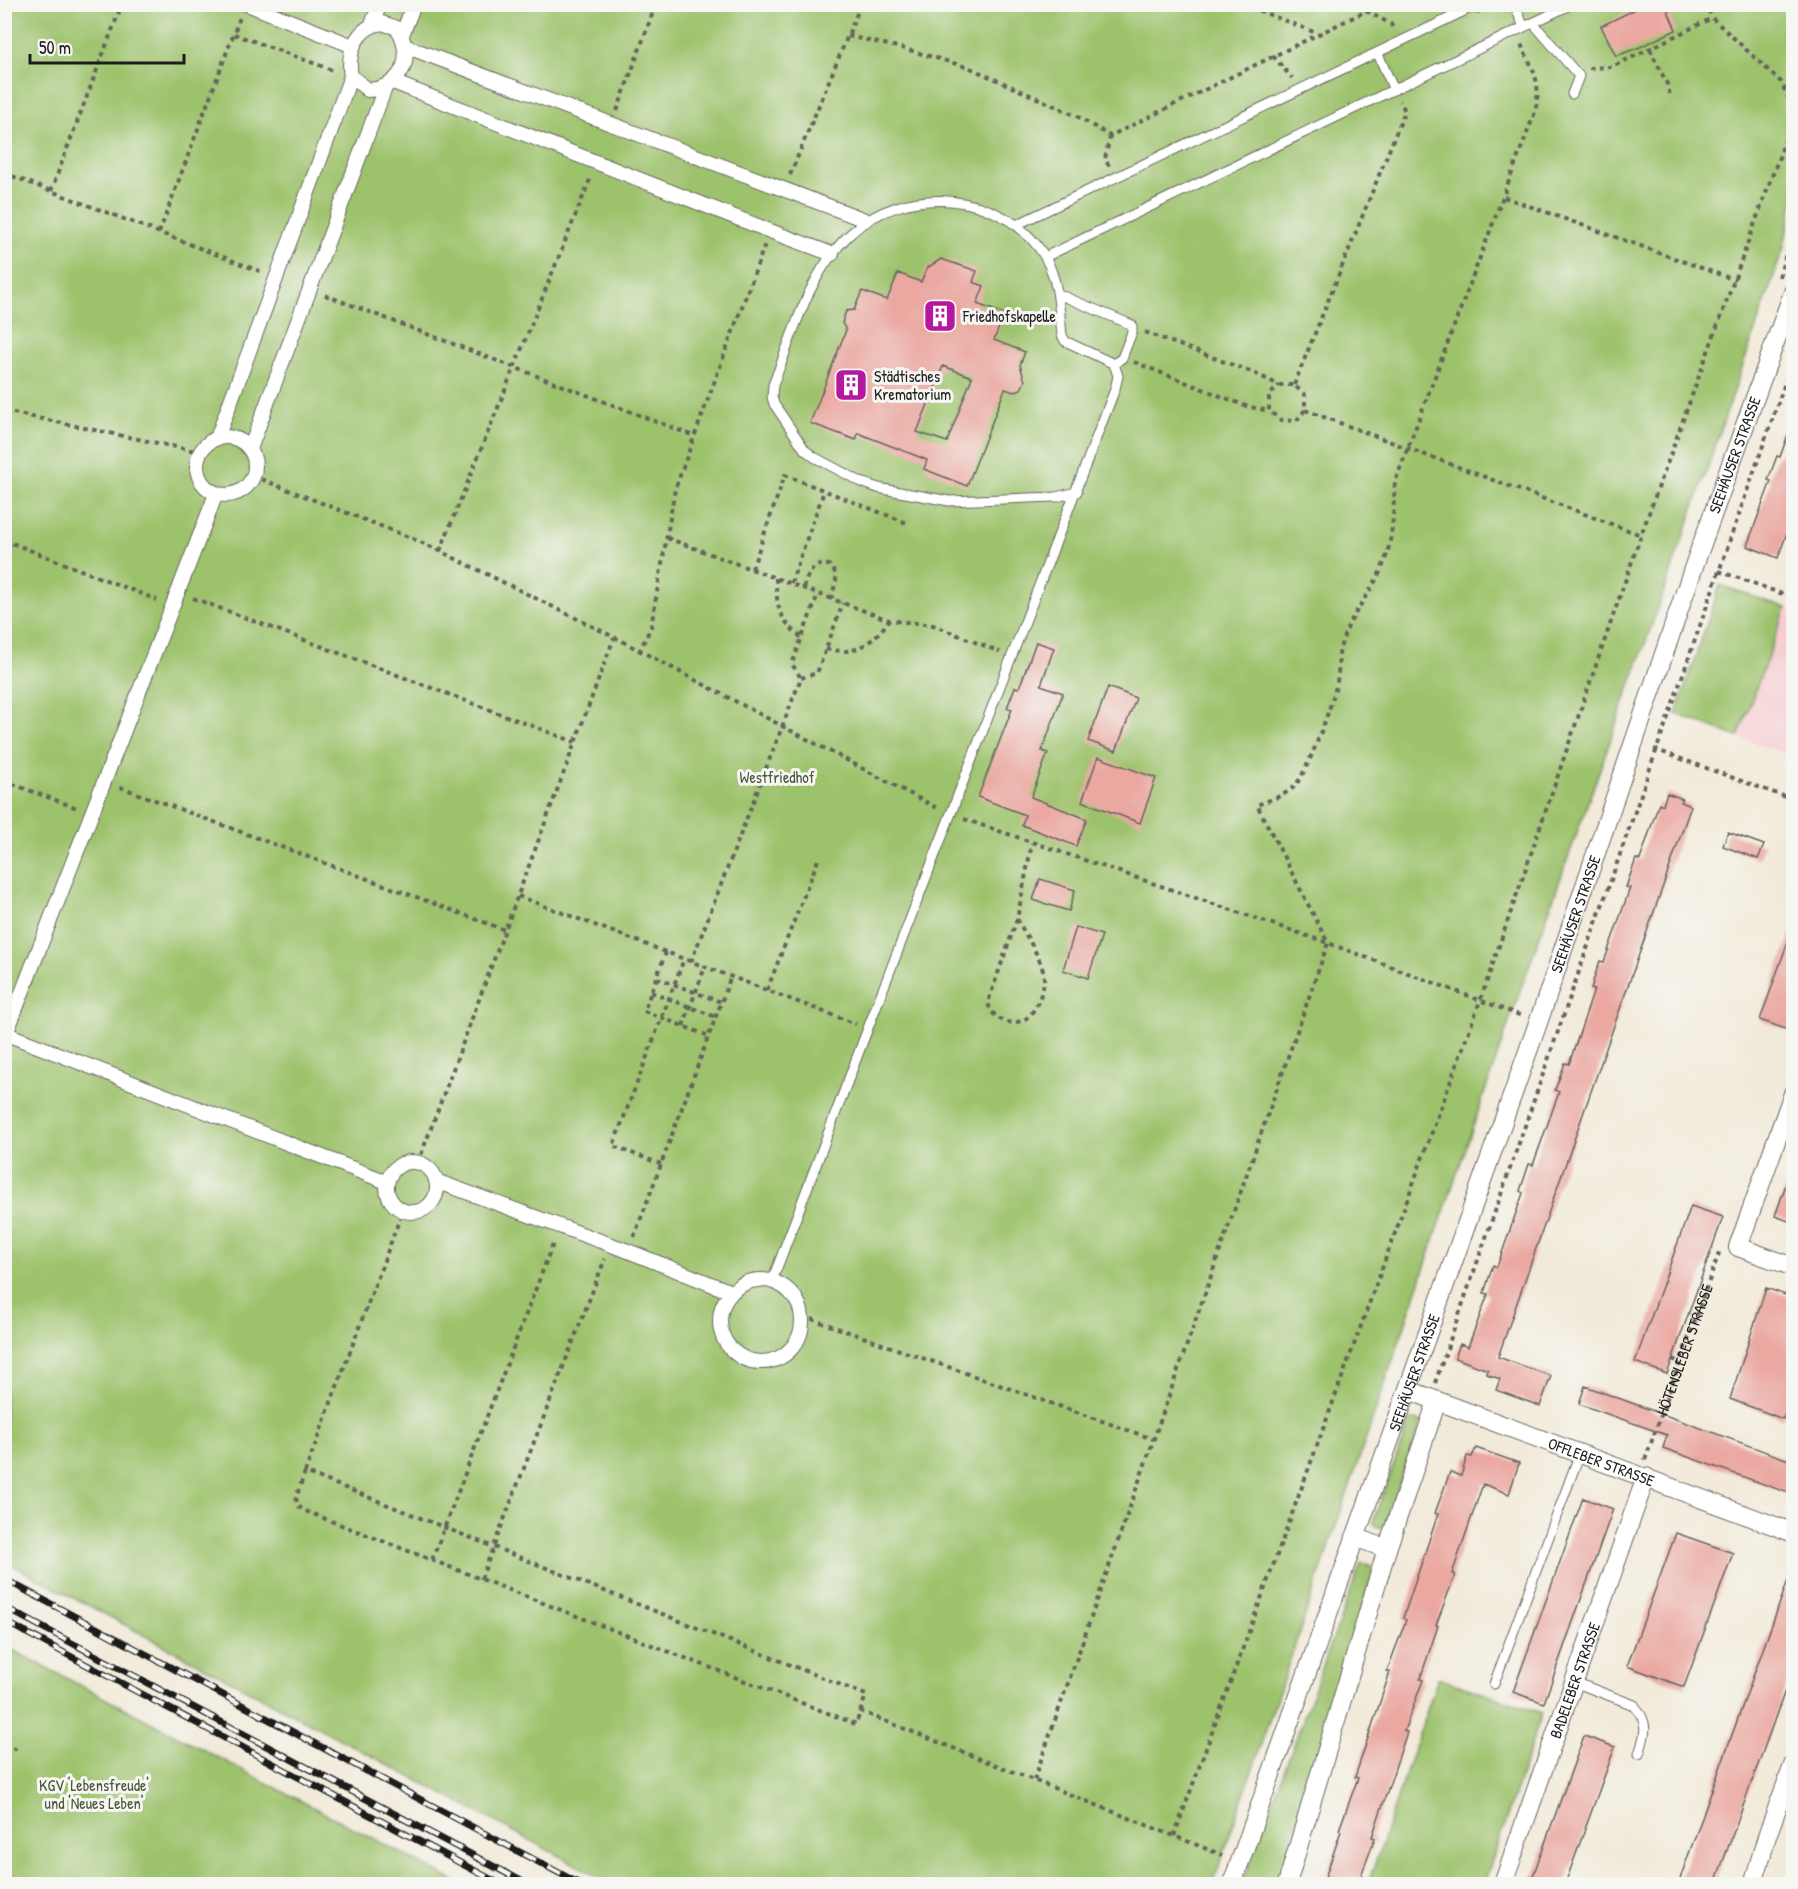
<svg xmlns="http://www.w3.org/2000/svg" width="1798" height="1889" viewBox="0 0 1798 1889" font-family="'Patrick Hand',sans-serif">
  <style>
    .built { fill: #f7cfd2 }
    .green { fill: #9dc26c; stroke: #5c6f44; stroke-width: 1.5 }
    .building { fill: #eaa8a1; fill-rule: evenodd }
    .lines { fill: none; stroke-linecap: round; stroke-linejoin: round }
    .service-casing { stroke: #67645e; stroke-width: 11 }
    .pedestrian-casing { stroke: #67645e; stroke-width: 16 }
    .minor-casing { stroke: #67645e; stroke-width: 20 }
    .path { stroke: #67645e; stroke-width: 4; stroke-dasharray: 4.5 4.5; stroke-linecap: butt }
    .service { stroke: #fff; stroke-width: 9 }
    .pedestrian { stroke: #fff; stroke-width: 14 }
    .minor { stroke: #fff; stroke-width: 18 }
    .rail-casing { stroke: #1c1c1c; stroke-width: 7 }
    .rail { stroke: #f6f6f2; stroke-width: 4.5; stroke-dasharray: 14; stroke-linecap: butt }
    .labels { text-anchor: middle; stroke-width: 6; stroke-linejoin: round; paint-order: stroke }
    .poi-label { font-size: 16px; fill: #1c1c1c; stroke: #f6f6f2; text-anchor: start }
    .street-label { font-size: 16px; fill: #1c1c1c; stroke: #f6f6f2 }
    .park-label { font-size: 16px; fill: #495638; stroke: #f6f6f2 }
  </style>
  <rect width="100%" height="100%" fill="#f6f6f2"/>
  <filter id="ink" filterUnits="userSpaceOnUse"><feTurbulence type="fractalNoise" baseFrequency=".0167" numOctaves="2"/><feDisplacementMap in="SourceGraphic" scale="12" xChannelSelector="R" yChannelSelector="G"/><feConvolveMatrix kernelMatrix="1 2 1 2 8 2 1 2 1" color-interpolation-filters="sRGB"/></filter>
  <filter id="wash" filterUnits="userSpaceOnUse"><feTurbulence type="fractalNoise" baseFrequency=".008" numOctaves="4" result="noise"/><feDisplacementMap in="SourceGraphic" scale="24" xChannelSelector="R" yChannelSelector="G"/><feGaussianBlur stdDeviation="1.35" result="paint"/><feColorMatrix in="noise" values="0 0 0 0 0 0 0 0 0 0 0 0 0 0 0 0 0 1.4 0 .05"/><feComposite in="paint" operator="in"/></filter>
  <g filter="url(#wash)">
    <rect width="100%" height="100%" fill="#f2ead9"/>
    <path class="built" d="M 1786,608 L 1793,611 L 1793,757 L 1738,737 Z"/>
    <path class="green" d="M 4,5 L 1793,5 L 1794,198 L 1783,250 L 1681,544 L 1512,1013 L 1213,1884 L 612,1884 L 5,1561 Z
      M 1720,585 L 1786,608 L 1738,737 L 1676,714 Z
      M 1410,1420 L 1417,1420 L 1420,1422 L 1420,1427 L 1385,1525 L 1380,1528 L 1374,1524 L 1374,1519 Z
      M 1361,1563 L 1370,1565 L 1373,1571 L 1279,1884 L 1242,1884 Z
      M 4,1646 L 5,1646 L 460,1884 L 5,1884 Z
      M 1438,1678 L 1542,1713 L 1484,1884 L 1368,1884 Z"/>
    <g id="blocks">
      <path class="building" d="M 1646,4 L 1665,4 L 1676,30 L 1640,47 L 1616,56 L 1601,26 Z
        M 941,259 L 977,271 L 973,282 L 984,286 L 977,304 L 1004,314 L 994,340 L 1025,352 L 1020,365 L 1025,381 L 1021,389 L 1014,392 L 1005,389 L 967,486 L 924,469 L 927,460 L 858,433 L 856,440 L 810,423 L 846,330 L 842,323 L 846,311 L 854,310 L 862,291 L 887,300 L 898,273 L 921,282 L 927,268 ZM 943,366 L 972,377 L 947,442 L 917,432 Z
        M 1791,426 L 1794,427 L 1794,513 L 1778,558 L 1747,546 L 1771,481 L 1768,480 L 1777,456 L 1780,457 Z
        M 1036,642 L 1054,648 L 1041,685 L 1063,693 L 1042,751 L 1048,753 L 1031,797 L 1087,819 L 1076,846 L 1022,825 L 1025,815 L 978,797 L 1012,709 L 1007,708 L 1015,687 L 1019,688 Z
        M 1108,687 L 1136,698 L 1116,751 L 1088,741 Z
        M 1098,757 L 1156,778 L 1140,823 L 1082,801 Z
        M 1667,793 L 1683,799 L 1681,802 L 1691,806 L 1498,1357 L 1551,1376 L 1540,1406 L 1496,1390 L 1500,1379 L 1487,1374 L 1488,1370 L 1455,1358 L 1460,1344 L 1468,1347 L 1488,1294 L 1484,1293 L 1493,1265 L 1497,1267 L 1523,1193 L 1520,1191 L 1529,1164 L 1533,1165 L 1559,1092 L 1555,1090 L 1565,1063 L 1569,1064 L 1594,990 L 1591,989 L 1595,975 L 1600,961 L 1604,962 L 1630,888 L 1626,887 L 1636,859 L 1640,860 L 1659,803 L 1663,805 Z
        M 1728,832 L 1764,845 L 1758,859 L 1723,846 Z
        M 1040,879 L 1075,890 L 1069,911 L 1033,900 Z
        M 1076,927 L 1102,935 L 1088,978 L 1063,970 Z
        M 1791,933 L 1794,934 L 1794,1032 L 1760,1020 Z
        M 1791,1170 L 1794,1171 L 1794,1223 L 1775,1216 Z
        M 1691,1206 L 1723,1217 L 1667,1374 L 1635,1362 Z
        M 1766,1288 L 1794,1298 L 1794,1391 L 1783,1419 L 1730,1399 Z
        M 1585,1386 L 1794,1462 L 1794,1495 L 1663,1448 L 1667,1435 L 1579,1404 Z
        M 1476,1448 L 1519,1463 L 1509,1494 L 1483,1484 L 1452,1574 L 1455,1575 L 1436,1625 L 1438,1626 L 1420,1679 L 1423,1680 L 1404,1731 L 1407,1732 L 1372,1837 L 1375,1838 L 1358,1884 L 1323,1884 L 1341,1831 L 1339,1830 L 1358,1778 L 1355,1777 L 1390,1672 L 1387,1671 L 1406,1620 L 1403,1618 L 1438,1514 L 1435,1513 L 1450,1472 L 1461,1476 L 1467,1456 L 1472,1457 Z
        M 1583,1498 L 1613,1509 L 1544,1703 L 1513,1692 Z
        M 1676,1533 L 1733,1553 L 1684,1687 L 1627,1666 Z
        M 1791,1572 L 1794,1573 L 1794,1666 L 1718,1875 L 1714,1884 L 1678,1884 Z
        M 1584,1736 L 1615,1747 L 1565,1884 L 1530,1884 Z"/>
    </g>
  </g>
  <g filter="url(#ink)">
    <use href="#blocks" fill-opacity="0" stroke="#67645e" stroke-width="1.5"/>
    <g class="lines">
      <g class="service-casing">
        <path id="service" d="M 1514,4 L 1524,27
          M 1533,23 L 1579,76 L 1572,94
          M 1378,54 L 1394,90
          M 1016,225 L 1479,4
          M 1045,257 L 1572,4
          M 1058,294 L 1132,325 L 1132,332 L 1122,358 L 1114,364 L 1065,341 L 1062,335 C 1059,309 1059,283 1046,259 C 1007,190 903,182 848,236 C 808,275 793,334 773,385 L 772,397 L 774,404 L 805,450 L 814,457 L 861,482 L 878,488 L 949,501 L 1056,497 L 1077,492
          M 772,1281 L 868,1028 L 1115,389 L 1118,376 L 1114,364
          M 1574,1682 L 1634,1705 C 1649,1723 1646,1733 1639,1754
          M 1494,1684 L 1580,1453"/>
      </g>
      <g class="pedestrian-casing">
        <path id="pedestrian" d="M 247,4 L 353,46
          M 1474,4 L 1476,6
          M 382,23 C 386,25 393,26 396,28 C 401,32 403,39 404,45 C 411,70 392,89 368,90 L 351,76 C 347,53 356,27 382,23 Z
          M 372,24 L 380,4
          M 402,35 L 414,4
          M 405,46 L 865,220
          M 393,82 L 770,231 L 832,254
          M197 466a29 29 0 1 1 58 0a29 29 0 1 1-58 0Z
          M 217,438 L 351,76
          M 250,449 L 385,88
          M 4,1033 L 387,1182
          M 4,1039 L 216,494
          M387 1187a25 25 0 1 1 50 0a25 25 0 1 1-50 0Z
          M 436,1181 L 628,1251 L 731,1292
          M720 1321a41 41 0 1 1 82 0a41 41 0 1 1-82 0Z"/>
      </g>
      <g class="minor-casing">
        <g id="minor">
          <path d="M 1794,1091 L 1738,1247 L 1794,1267"/>
          <path id="s2" d="M 1408,1390 L 1794,1533"/>
          <path d="M 1355,1537 L 1387,1549"/>
          <path id="s3" d="M 1232,1884 L 1538,1023 L 1695,563 L 1794,290"/>
          <path d="M 1287,1884 L 1387,1549 L 1437,1401"/>
          <path id="s4" d="M 1503,1884 L 1646,1477"/>
          <path d="M 1753,1884 L 1768,1833 L 1794,1763"/>
        </g>
      </g>
      <g class="path">
        <path d="M 1242,4 L 1319,34"/>
        <path d="M 1366,11 L 1367,4"/>
        <path d="M 234,34 L 335,71"/>
        <path d="M 848,36 L 902,48 L 970,68 L 1075,115 L 1110,136 L 1366,11 L 1391,24 L 1394,31"/>
        <path d="M 1650,49 L 1668,86 L 1670,97"/>
        <path d="M 1273,56 L 1292,78"/>
        <path d="M 1589,68 L 1612,67 L 1712,18"/>
        <path d="M 617,111 L 656,4"/>
        <path d="M 1109,166 L 1105,159 L 1110,136"/>
        <path d="M 4,173 L 262,272"/>
        <path d="M 790,175 L 861,4"/>
        <path d="M 51,191 L 122,4"/>
        <path d="M 1504,197 L 1735,280"/>
        <path d="M 159,233 L 240,17"/>
        <path d="M 1779,277 L 1794,228"/>
        <path d="M 325,295 L 694,436"/>
        <path d="M 1145,332 L 1254,373 L 1279,385 L 1294,385 L 1305,395 L 1305,410 L 1296,421 L 1281,420 L 1269,411 L 1269,396 L 1279,385"/>
        <path d="M 1134,362 L 1246,406 L 1269,411"/>
        <path d="M 1294,385 L 1405,111 L 1400,101"/>
        <path d="M 1305,410 L 1641,535"/>
        <path d="M 4,411 L 200,452"/>
        <path d="M 253,476 L 416,540 L 440,551 L 614,637 L 937,808"/>
        <path d="M 667,538 L 889,620 L 933,625 L 1000,652"/>
        <path d="M 4,540 L 157,600"/>
        <path d="M 440,551 L 591,177"/>
        <path d="M 4,552 L 9,541"/>
        <path d="M 752,569 L 785,475 L 907,523"/>
        <path d="M 1719,571 L 1794,598"/>
        <path d="M 776,578 C 776,607 779,619 802,638"/>
        <path d="M 791,583 L 824,491"/>
        <path d="M 803,588 C 808,574 813,562 829,565 L 837,575 L 832,598"/>
        <path d="M 193,598 L 575,742"/>
        <path d="M 826,649 C 832,650 840,651 846,651 C 864,650 880,634 889,620"/>
        <path d="M 639,652 L 651,627 L 675,489 L 765,244"/>
        <path d="M 801,678 L 817,673 L 843,603"/>
        <path d="M 1654,749 L 1794,800"/>
        <path d="M 4,781 L 77,808"/>
        <path d="M 120,787 L 505,930"/>
        <path d="M 964,819 L 1328,943 L 1522,1016"/>
        <path d="M 518,896 L 856,1024"/>
        <path d="M 1017,919 C 1025,935 1044,961 1044,979 C 1044,990 1036,1010 1028,1017 C 1013,1029 991,1020 988,1002 L 1017,919 L 1032,843"/>
        <path d="M 666,952 L 644,1011 L 709,1036"/>
        <path d="M 691,962 L 801,678 L 792,664 L 818,594"/>
        <path d="M 657,978 L 721,1002"/>
        <path d="M 767,990 L 818,860"/>
        <path d="M 651,992 L 716,1017"/>
        <path d="M 683,1026 L 705,967"/>
        <path d="M 418,1163 L 614,638"/>
        <path d="M 661,1164 L 613,1146 L 684,959"/>
        <path d="M 634,1237 L 731,976"/>
        <path d="M 803,1316 L 1153,1439"/>
        <path d="M 1672,1359 L 1680,1362"/>
        <path d="M 1435,1383 L 1794,357"/>
        <path id="s1" d="M 1645,1460 L 1720,1250"/>
        <path d="M 305,1472 L 296,1498 L 298,1506 L 305,1511 L 856,1724 L 866,1695 L 305,1472 L 403,1210"/>
        <path d="M 432,1560 L 554,1241"/>
        <path d="M 481,1579 L 605,1259"/>
        <path d="M 860,1711 L 1222,1855"/>
        <path d="M 4,1744 L 19,1751"/>
        <path d="M 1034,1780 L 1328,943 L 1257,805 C 1269,800 1284,796 1294,787 C 1308,772 1331,707 1336,686 C 1340,672 1337,657 1341,645 C 1350,614 1370,595 1382,568 C 1394,540 1393,512 1395,482 L 1535,112 C 1542,80 1533,70 1520,42"/>
        <path d="M 1174,1836 L 1480,1001 L 1641,535 L 1790,127 L 1791,104 L 1781,82 L 1712,18 L 1706,4"/>
      </g>
      <use href="#service" class="service"/>
      <use href="#pedestrian" class="pedestrian"/>
      <use href="#minor" class="minor"/>
      <g class="rail-casing">
        <path id="rail" d="M 4,1579 L 580,1884
          M 4,1607 L 527,1884
          M 4,1621 L 500,1884"/>
      </g>
      <use href="#rail" class="rail"/>
    </g>
  </g>
  <defs>
    <g id="building-square" transform="scale(1.725)"><rect x="-9" y="-9" width="18" height="18" rx="4" fill="#b5179e" stroke="#f6f6f2"/><path d="M-4-6H4V6H1V3H-1V6H-4ZM-2.5-4.3h1.7v1.8h-1.7ZM.8-4.3h1.7v1.8H.8ZM-2.5-1h1.7V.8h-1.7ZM.8-1h1.7V.8H.8Z" fill="#fff"/></g>
  </defs>
  <g fill-rule="evenodd">
    <use href="#building-square" x="940" y="316"/>
    <use href="#building-square" x="851" y="385"/>
  </g>
  <g class="labels">
    <g class="poi-label">
      <text x="963" y="322">Friedhofskapelle</text>
      <text x="874" y="382">Städtisches<tspan x="874" dy="18">Krematorium</tspan></text>
    </g>
    <g class="street-label">
      <text dy="6" stroke="none"><textPath href="#s3" startOffset="1515">SEEHÄUSER STRASSE</textPath></text>
      <text dy="6" stroke="none"><textPath href="#s3" startOffset="1029">SEEHÄUSER STRASSE</textPath></text>
      <text dy="6" stroke="none"><textPath href="#s1" startOffset="117">HÖTENSLEBER STRASSE</textPath></text>
      <text dy="6" stroke="none"><textPath href="#s3" startOffset="543">SEEHÄUSER STRASSE</textPath></text>
      <text dy="6" stroke="none"><textPath href="#s2" startOffset="206">OFFLEBER STRASSE</textPath></text>
      <text dy="6" stroke="none"><textPath href="#s4" startOffset="216">BADELEBER STRASSE</textPath></text>
    </g>
    <g class="park-label">
      <text x="777" y="783">Westfriedhof</text>
      <text x="94" y="1791">KGV 'Lebensfreude'<tspan x="94" dy="18">und 'Neues Leben'</tspan></text>
    </g>
  </g>
  <rect width="1798" height="1889" fill="none" stroke="#f6f6f2" stroke-width="24"/>
  <path d="M30 54v9h154v-9" fill="none" stroke="#1c1c1c" stroke-width="3"/>
  <text x="39" y="54" font-size="18" fill="#1c1c1c" stroke="#f6f6f2" stroke-width="4.5" paint-order="stroke">50 m</text>
</svg>
